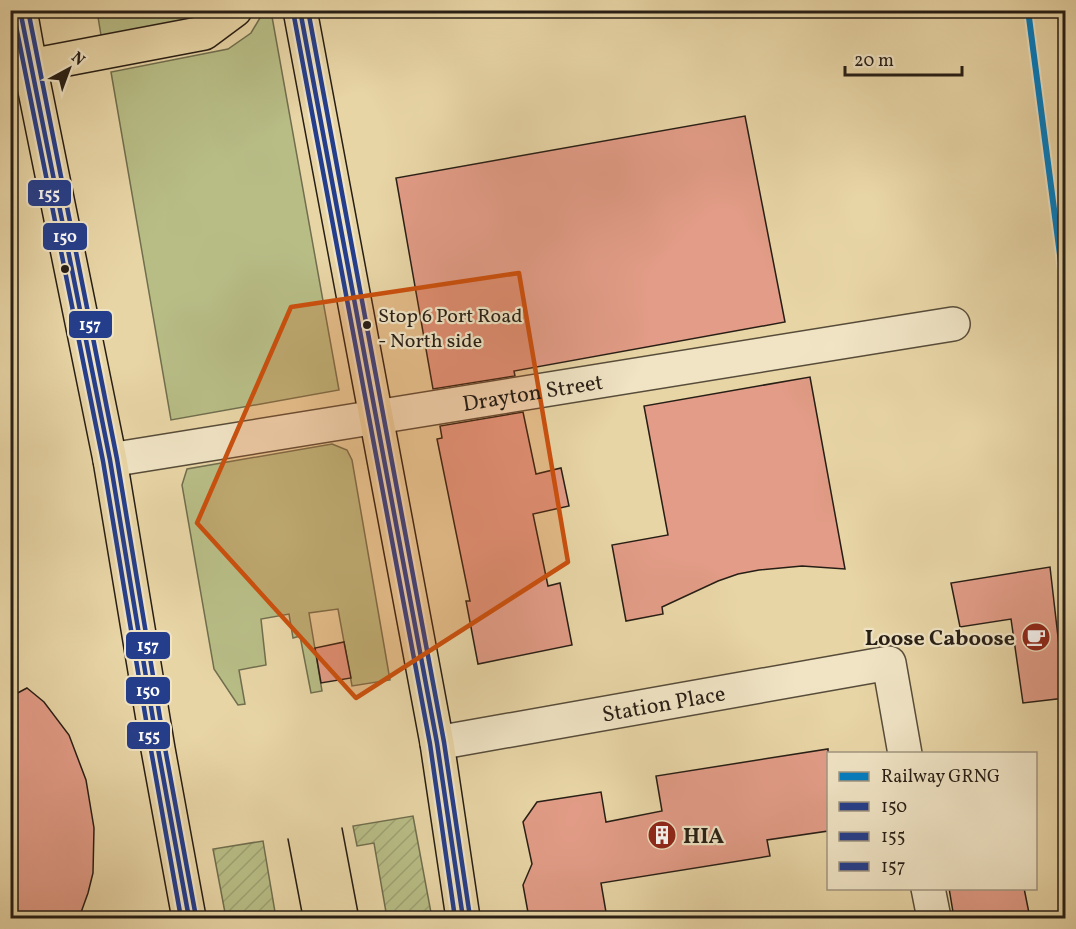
<svg xmlns="http://www.w3.org/2000/svg" width="1076" height="929" viewBox="0 0 1076 929" font-family="Vollkorn,serif">
  <style>
    .green { fill: #b8bd86; stroke: #706e4e; stroke-width: 1.5 }
    .garden { fill: url(#garden-furrows); stroke: #706e4e; stroke-width: 1.5 }
    .building { fill: #e29c87; stroke: #271e15; stroke-width: 1.5 }
    .lines { fill: none; stroke-linecap: round; stroke-linejoin: round }
    .minor-casing { stroke: #574c39; stroke-width: 36 }
    .trunk-casing { stroke: #271e15; stroke-width: 36 }
    .minor { stroke: #f0e4c5; stroke-width: 33 }
    .trunk { stroke: #e8d5a6; stroke-width: 33 }
    .tram { stroke: #271e15; stroke-width: 1.5 }
    .bus-1-casing { stroke: #f0e4c5; stroke-width: 9 }
    .bus-2-casing { stroke: #f0e4c5; stroke-width: 9 }
    .bus-3-casing { stroke: #f0e4c5; stroke-width: 9 }
    .bus-1 { stroke: #243e8c; stroke-width: 4.5 }
    .bus-2 { stroke: #243e8c; stroke-width: 4.5 }
    .bus-3 { stroke: #243e8c; stroke-width: 4.5 }
    .rail-1-casing { stroke: #f0e4c5; stroke-width: 10 }
    .rail-1 { stroke: #007dc3; stroke-width: 6 }
    .marked { fill: #cb500d; fill-opacity: 0.2; stroke: #cb500d; stroke-width: 4.5; stroke-linejoin: round }
    .bus-dot { fill: #271e15; stroke: #f0e4c5; stroke-width: 2 }
    .labels { text-anchor: middle; stroke-width: 4.5; stroke-linejoin: round; paint-order: stroke }
    .bus-label { font-size: 20px; fill: #271e15; stroke: #f0e4c5; text-anchor: start }
    .street-label { font-size: 22px; fill: #271e15; stroke: #f0e4c5 }
    .poi-label { font-size: 22px; font-weight: bold; fill: #271e15; stroke: #f0e4c5; text-anchor: end }
    .line-badge { stroke: #f0e4c5; stroke-width: 2 }
    .badge-label { font-size: 16px; text-anchor: middle; font-weight: bold; fill: #fff }
  </style>
  <defs>
    <pattern id="garden-furrows" width="10" height="10" patternUnits="userSpaceOnUse" patternTransform="scale(1.5)"><rect width="10" height="10" fill="#b8bd86"/><path d="M-1 1l2-2M0 10L10 0M9 11l2-2" fill="none" stroke="#9ea273"/></pattern>
  </defs>
  <rect width="100%" height="100%" fill="#e8d5a6"/>
  <filter id="stains"><feTurbulence type="fractalNoise" baseFrequency=".00333" numOctaves="4"/><feColorMatrix values="0 0 0 0 .2 0 0 0 0 .09 0 0 0 0 .02 0 0 0 .5 -.17"/></filter>
  <radialGradient id="worn" r=".72"><stop offset=".6" stop-color="#630" stop-opacity="0"/><stop offset="1" stop-color="#630" stop-opacity=".3"/></radialGradient>
  <path class="green" d="M 97,11 L 216,11 L 203,21 L 102,41 Z
    M 264,11 L 271,11 L 339,390 L 171,420 L 111,72 L 228,49 L 251,33 Z
    M 332,444 L 347,450 L 352,460 L 390,680 L 352,686 L 338,609 L 309,613 L 322,691 L 311,693 L 300,636 L 293,638 L 289,614 L 261,619 L 266,665 L 239,670 L 245,704 L 238,705 L 214,669 L 182,485 L 187,469 Z"/>
  <path class="garden" d="M 413,816 L 432,918 L 387,918 L 374,843 L 357,846 L 353,826 Z
    M 263,841 L 276,918 L 226,918 L 213,849 Z"/>
  <path class="building" d="M 745,116 L 785,322 L 514,371 L 515,376 L 433,389 L 396,178 Z
    M 810,377 L 845,569 L 802,566 L 759,570 L 738,574 L 718,581 L 662,607 L 663,614 L 626,621 L 612,545 L 668,535 L 644,406 Z
    M 523,412 L 536,474 L 561,468 L 569,506 L 533,514 L 548,586 L 560,583 L 572,645 L 478,664 L 466,601 L 470,601 L 437,439 L 442,438 L 440,426 Z
    M 1050,567 L 1065,698 L 1023,703 L 1011,619 L 960,627 L 951,583 Z
    M 344,642 L 351,678 L 321,683 L 315,648 Z
    M 27,688 L 44,702 L 69,735 L 86,780 L 94,828 L 93,873 L 88,893 L 79,918 L 10,918 L 10,697 Z
    M 828,749 L 828,831 L 767,840 L 770,856 L 601,883 L 607,918 L 529,918 L 523,885 L 532,864 L 523,822 L 537,802 L 601,792 L 606,822 L 662,811 L 656,776 Z
    M 949,888 L 1024,888 L 1030,918 L 954,918 Z"/>
  <g class="lines">
    <g class="minor-casing">
      <g id="minor">
        <path id="s1" d="M 110,460 L 953,324"/>
        <path id="s2" d="M 437,743 L 889,663 L 905,754"/>
        <path d="M 928,888 L 934,918"/>
      </g>
    </g>
    <g class="trunk-casing">
      <path id="trunk" d="M 20,10 L 30,66 L 110,460 L 158,749 L 189,918
        M 300,10 L 437,743 L 463,918
        M 30,66 L 204,33 L 235,10"/>
    </g>
    <use href="#minor" class="minor"/>
    <use href="#trunk" class="trunk"/>
    <path class="tram" d="M 342,828 L 359,918
      M 288,839 L 303,918"/>
    <g class="bus-1-casing">
      <path id="bus-1" d="M 20,10 L 110,460 L 158,749 L 189,918
        M 300,10 L 437,743 L 463,918"/>
    </g>
    <g class="bus-2-casing">
      <path id="bus-2" d="M 13,11 L 103,461 L 151,750 L 181,918
        M 293,11 L 430,744 L 455,918"/>
    </g>
    <g class="bus-3-casing">
      <path id="bus-3" d="M 28,10 L 117,459 L 165,748 L 196,917
        M 308,10 L 444,742 L 470,917"/>
    </g>
    <use href="#bus-1" class="bus-1"/>
    <use href="#bus-2" class="bus-2"/>
    <use href="#bus-3" class="bus-3"/>
    <g class="rail-1-casing">
      <path id="rail-1" d="M 1028,10 L 1066,301"/>
    </g>
    <use href="#rail-1" class="rail-1"/>
  </g>
  <path class="marked" d="M 519,273 L 568,562 L 356,698 L 197,523 L 291,307 Z"/>
  <defs>
    <g id="cafe-disc" transform="scale(1.5)"><circle r="9.5" fill="#8f2418" stroke="#f0e4c5"/><path d="M-5.5-4.5H6V0H3Q3 3.5 0 3.5H-2.5Q-5.5 3.5-5.5 0ZM3-3.2v2h1.7v-2ZM-6 4.5H4V6H-6Z" fill="#fff"/></g>
    <g id="building-disc" transform="scale(1.5)"><circle r="9.5" fill="#8f2418" stroke="#f0e4c5"/><path d="M-4-6H4V6H1V3H-1V6H-4ZM-2.5-4.3h1.7v1.8h-1.7ZM.8-4.3h1.7v1.8H.8ZM-2.5-1h1.7V.8h-1.7ZM.8-1h1.7V.8H.8Z" fill="#fff"/></g>
  </defs>
  <g fill-rule="evenodd">
    <use href="#cafe-disc" x="1036" y="637"/>
    <use href="#building-disc" x="662" y="835"/>
  </g>
  <g class="bus-dot">
    <circle cx="65" cy="269" r="5"/>
    <circle cx="367" cy="325" r="5"/>
  </g>
  <g class="labels">
    <g class="bus-label">
      <text x="378" y="322">Stop 6 Port Road<tspan x="378" dy="25">- North side</tspan></text>
    </g>
    <g class="street-label">
      <text dy="8" stroke="none"><textPath href="#s1" startOffset="428">Drayton Street</textPath></text>
      <text dy="8" stroke="none"><textPath href="#s2" startOffset="230">Station Place</textPath></text>
    </g>
    <g class="poi-label">
      <text x="1015" y="645">Loose Caboose</text>
      <text x="683" y="843" text-anchor="start">HIA</text>
    </g>
  </g>
  <g class="line-badge">
    <rect x="27" y="179" width="45" height="28" rx="6" fill="#243e8c"/>
    <rect x="42" y="222" width="46" height="29" rx="6" fill="#243e8c"/>
    <rect x="68" y="310" width="45" height="29" rx="6" fill="#243e8c"/>
    <rect x="125" y="631" width="46" height="29" rx="6" fill="#243e8c"/>
    <rect x="125" y="676" width="46" height="29" rx="6" fill="#243e8c"/>
    <rect x="126" y="721" width="45" height="29" rx="6" fill="#243e8c"/>
  </g>
  <g class="badge-label">
    <text x="49" y="199">155</text>
    <text x="65" y="242">150</text>
    <text x="90" y="330">157</text>
    <text x="148" y="651">157</text>
    <text x="148" y="696">150</text>
    <text x="149" y="741">155</text>
  </g>
  <rect width="1076" height="929" fill="none" stroke="#e8d5a6" stroke-width="36"/>
  <rect x="12" y="12" width="1052" height="905" fill="none" stroke="#271e15" stroke-width="3"/>
  <rect x="18" y="18" width="1040" height="893" fill="none" stroke="#271e15" stroke-width="1.5"/>
  <rect x="827" y="752" width="210" height="138" fill="#f0e4c5" stroke="#a0957f" stroke-width="1.5"/>
  <rect x="839" y="772" width="30" height="9" fill="#007dc3" stroke="#a0957f" stroke-width="1.5"/>
  <text x="881" y="782" font-size="18" fill="#271e15">Railway GRNG</text>
  <rect x="839" y="802" width="30" height="9" fill="#243e8c" stroke="#a0957f" stroke-width="1.5"/>
  <text x="881" y="812" font-size="18" fill="#271e15">150</text>
  <rect x="839" y="832" width="30" height="9" fill="#243e8c" stroke="#a0957f" stroke-width="1.5"/>
  <text x="881" y="842" font-size="18" fill="#271e15">155</text>
  <rect x="839" y="862" width="30" height="9" fill="#243e8c" stroke="#a0957f" stroke-width="1.5"/>
  <text x="881" y="872" font-size="18" fill="#271e15">157</text>
  <g transform="translate(69 69) rotate(41)" stroke="#f0e4c5" stroke-width="4.5" paint-order="stroke">
  <path d="M0-4.5L10 22L0 15L-10 22Z" fill="#271e15"/>
  <text y="-9" font-size="16" font-weight="bold" text-anchor="middle" fill="#271e15">N</text>
  </g>
  <path d="M845 66v9h117v-9" fill="none" stroke="#271e15" stroke-width="3"/>
  <text x="854" y="66" font-size="18" fill="#271e15" stroke="#f0e4c5" stroke-width="4.5" paint-order="stroke">20 m</text>
  <rect width="100%" height="100%" filter="url(#stains)"/>
  <rect width="100%" height="100%" fill="url(#worn)"/>
</svg>
